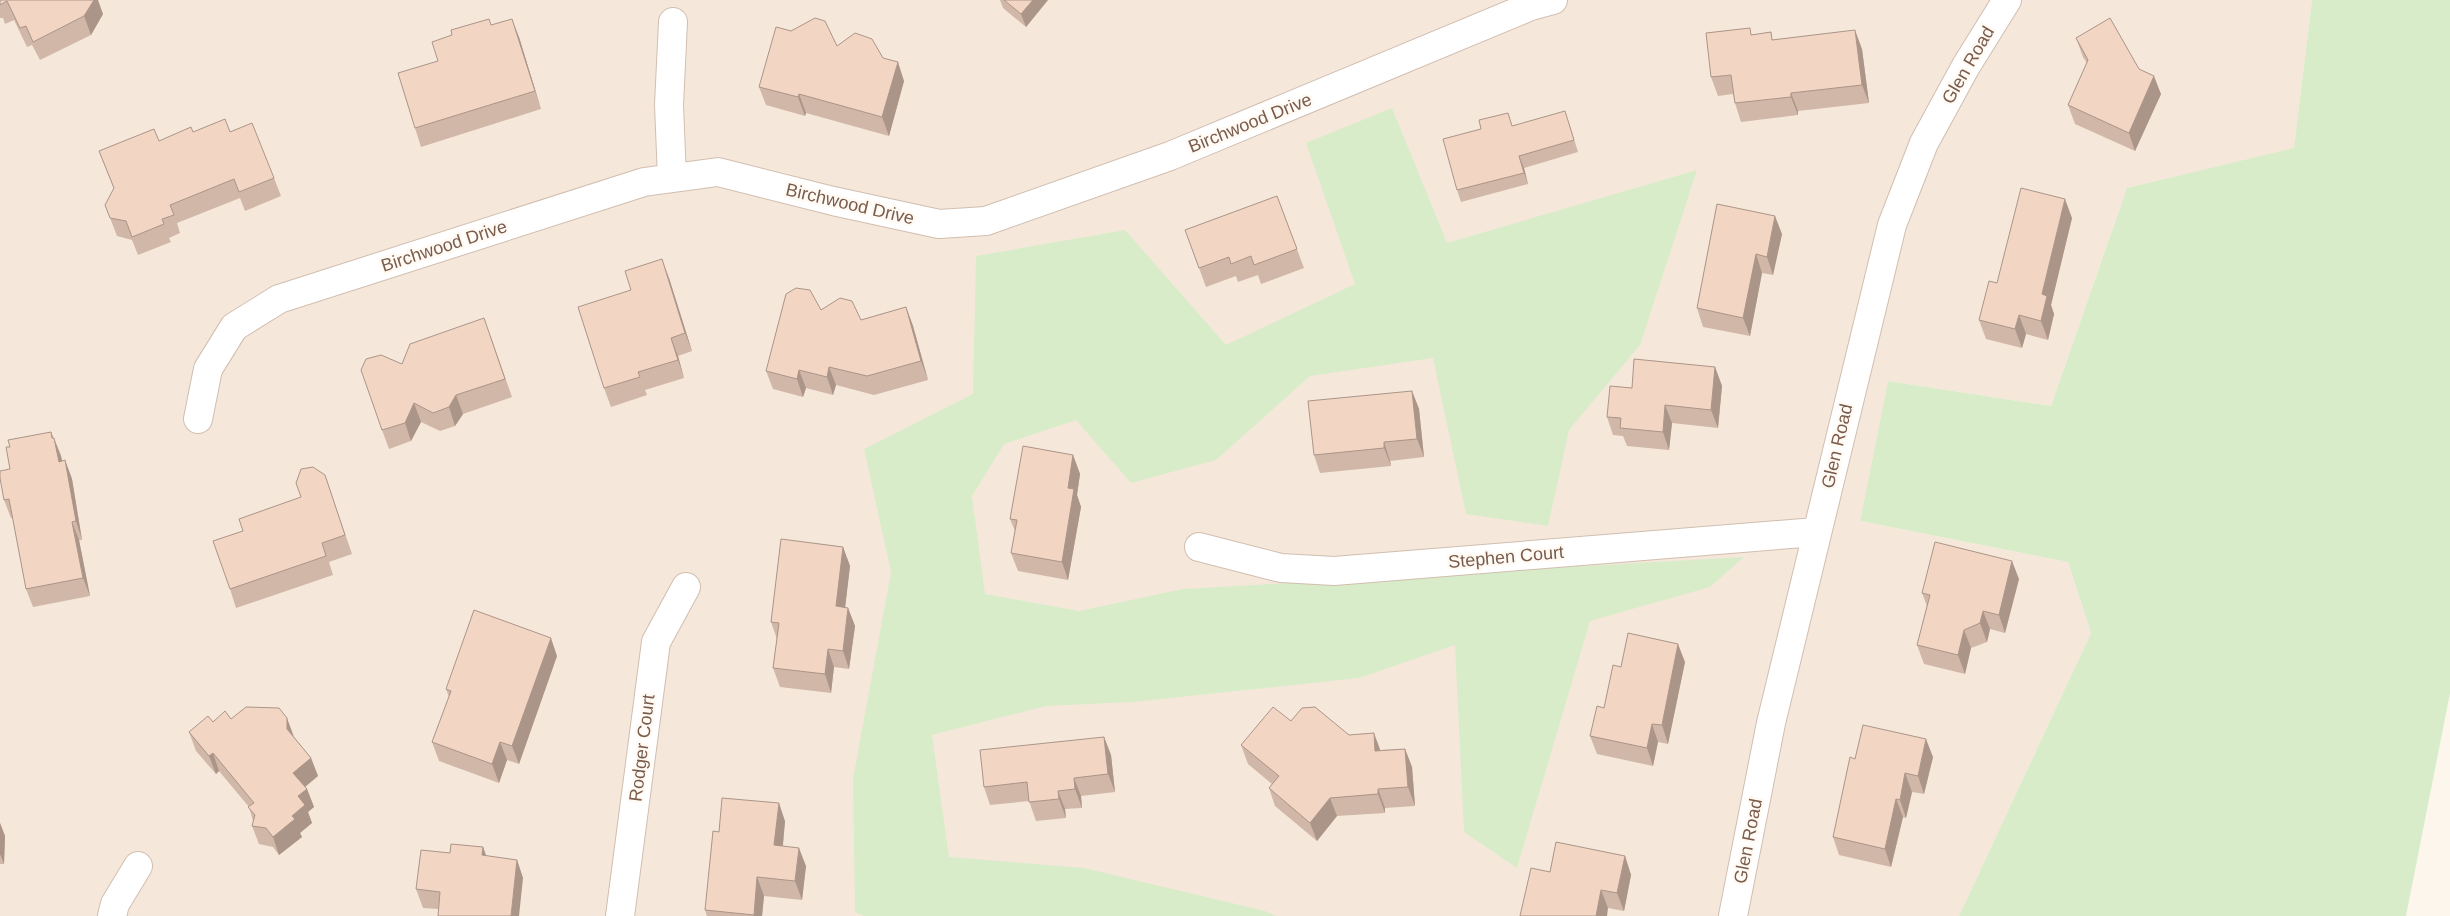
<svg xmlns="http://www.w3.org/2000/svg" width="2450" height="916" viewBox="0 0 2450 916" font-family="Arial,sans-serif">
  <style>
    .residential { fill: #f5e8da }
    .green { fill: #d8ecc9 }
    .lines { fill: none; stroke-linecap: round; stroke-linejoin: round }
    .minor-casing { stroke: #d1beb0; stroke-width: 30 }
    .minor { stroke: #fff; stroke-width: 28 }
    .wall { fill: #d1b7a8 }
    .shaded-wall { fill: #aa9588 }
    .building { fill: #f3d5c3; stroke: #aa9588 }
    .labels { text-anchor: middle; stroke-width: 5; stroke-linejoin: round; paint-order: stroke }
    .street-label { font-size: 18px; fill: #7a5c4d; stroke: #fffaf3 }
  </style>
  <rect width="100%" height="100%" fill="#fdf6ec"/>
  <path class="residential" d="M 0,0 L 2312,0 L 2294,149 L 2127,188 L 2051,406 L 1888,381 L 1860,521 L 2068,562 L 2091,633 L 1959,916 L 0,916 Z"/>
  <path class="green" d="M 2312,0 L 2450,0 L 2450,693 L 2406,916 L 1959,916 L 2091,633 L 2068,562 L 1860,521 L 1888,381 L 2051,406 L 2127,188 L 2294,148 Z
    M 1392,108 L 1447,243 L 1697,170 L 1640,345 L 1569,430 L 1548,526 L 1466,514 L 1433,358 L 1310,376 L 1216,460 L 1131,483 L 1076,420 L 1004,444 L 972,496 L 985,594 L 1079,611 L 1183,589 L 1744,557 L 1710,587 L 1590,621 L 1517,868 L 1464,832 L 1455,645 L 1359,678 L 1133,702 L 1046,706 L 932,735 L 949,857 L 1084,868 L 1265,911 L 1276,916 L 864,916 L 855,912 L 853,779 L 891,572 L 864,449 L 973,394 L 976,256 L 1125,230 L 1226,345 L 1355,284 L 1306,143 Z"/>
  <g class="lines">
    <g class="minor-casing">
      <path id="minor" d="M 672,178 L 669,105 L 673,22
        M 198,419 L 208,369 L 234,327 L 279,299 L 644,182 L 718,172 L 833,201 L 939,224 L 986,221 L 1170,156 L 1531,6 L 1553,0
        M 1199,547 L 1281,568 L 1334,571 L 1816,532
        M 112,916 L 115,904 L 138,866
        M 620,916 L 656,642 L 686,587
        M 1733,916 L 1771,723 L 1892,225 L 1924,143 L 1966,66 L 2007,0"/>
    </g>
    <use href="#minor" class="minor"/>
  </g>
  <path class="wall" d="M 0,0 L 103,14 L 91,35 L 40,60 L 32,45 L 27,47 L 14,20 L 5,24 L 3,18 L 0,18 Z
    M 1000,0 L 1048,0 L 1026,27 L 1003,8 Z
    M 492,25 L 519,37 L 541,109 L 421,147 L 415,128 L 438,61 Z
    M 1752,35 L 1774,40 L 1862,49 L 1869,103 L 1798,111 L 1798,115 L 1741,122 L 1735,103 L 1733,94 L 1718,96 L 1711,77 Z
    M 2076,38 L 2139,69 L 2161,94 L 2135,151 L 2075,124 L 2068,105 L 2087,63 L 2083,57 Z
    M 837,46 L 883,58 L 904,81 L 889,136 L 806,113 L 805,116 L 766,105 L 759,87 Z
    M 1569,123 L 1578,152 L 1524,168 L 1528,184 L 1461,202 L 1457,190 L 1513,126 Z
    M 193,132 L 230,132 L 274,178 L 281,196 L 245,211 L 240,198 L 177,223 L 180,233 L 169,238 L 171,242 L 138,255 L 132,240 L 117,236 L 112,223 L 105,205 L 114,189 L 99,151 L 159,141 Z
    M 1277,196 L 1304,268 L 1261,284 L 1258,275 L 1238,282 L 1236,276 L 1206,287 L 1185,230 Z
    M 1717,204 L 1782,234 L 1773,275 L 1762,273 L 1750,336 L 1703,327 L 1697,308 Z
    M 2072,218 L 2051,305 L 2054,314 L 2048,340 L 2026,334 L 2022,348 L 1986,339 L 1979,320 L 1997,283 Z
    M 669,278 L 692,351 L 678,356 L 684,378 L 645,390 L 647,395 L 611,407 L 604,388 L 631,290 Z
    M 906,307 L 913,326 L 928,380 L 874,395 L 836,385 L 833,395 L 806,388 L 803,397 L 773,389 L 766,371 L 821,310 L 861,320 Z
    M 491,337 L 512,397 L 463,414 L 455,426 L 440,431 L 421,422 L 411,441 L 389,449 L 382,430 L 402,364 Z
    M 1715,367 L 1722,386 L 1718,428 L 1672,423 L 1669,450 L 1627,446 L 1623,436 L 1613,435 L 1607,417 L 1632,388 Z
    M 1412,391 L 1419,409 L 1424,457 L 1390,461 L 1391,466 L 1320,473 L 1314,455 Z
    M 51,432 L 61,456 L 62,461 L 65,460 L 72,479 L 82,540 L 79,540 L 90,596 L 33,607 L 26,589 L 13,518 L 11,518 L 4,500 L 10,469 L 10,447 Z
    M 1073,455 L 1080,474 L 1077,495 L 1081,507 L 1068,580 L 1018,571 L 1011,553 L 1015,531 L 1010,519 Z
    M 325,475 L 352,554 L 329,562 L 333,575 L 236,608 L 230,589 L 243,531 L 301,497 Z
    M 843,547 L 850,566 L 845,608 L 848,608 L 855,626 L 849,669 L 834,667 L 831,693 L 780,687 L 773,668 L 777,639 L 771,622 Z
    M 2019,579 L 2005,633 L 1990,629 L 1987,642 L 1971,648 L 1965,674 L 1924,664 L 1917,645 L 1927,606 L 1922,593 Z
    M 557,656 L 519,764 L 507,760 L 499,783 L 439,761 L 432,742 L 449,697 L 446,689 Z
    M 1685,662 L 1668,744 L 1658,742 L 1653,766 L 1597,754 L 1590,736 L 1604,708 L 1621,667 Z
    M 231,719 L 294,737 L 311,758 L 318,776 L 305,787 L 307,789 L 314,807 L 308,812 L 312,823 L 300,833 L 302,837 L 279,855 L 273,847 L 259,844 L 252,826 L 253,821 L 249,807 L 219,771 L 216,774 L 196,751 L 189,732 L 213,722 Z
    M 1291,721 L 1349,735 L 1380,750 L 1405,749 L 1412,767 L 1415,806 L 1385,808 L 1385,813 L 1337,816 L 1317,841 L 1275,806 L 1269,788 L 1272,784 L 1248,764 L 1241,745 Z
    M 1104,737 L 1111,755 L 1115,792 L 1081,796 L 1082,808 L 1065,809 L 1066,818 L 1036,821 L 1029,801 L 990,805 L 984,787 Z
    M 1933,757 L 1924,794 L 1912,792 L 1906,818 L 1903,817 L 1891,867 L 1839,855 L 1833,837 L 1855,759 Z
    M 785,821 L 783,846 L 806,866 L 802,900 L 764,896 L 762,916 L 707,916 L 705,910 L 719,832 Z
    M 0,823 L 5,836 L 4,864 L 0,864 Z
    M 483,847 L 486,856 L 517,860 L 523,878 L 438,909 L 423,908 L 416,889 L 450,853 Z
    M 1625,856 L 1631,875 L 1624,911 L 1608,908 L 1550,872 Z"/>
  <path class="shaded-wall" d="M 94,0 L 98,0 L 103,14 L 91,35 L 84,16 Z
    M 1033,0 L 1048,0 L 1026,27 L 1021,14 Z
    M 512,19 L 519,37 L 541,109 L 535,91 Z
    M 1855,30 L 1862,49 L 1869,103 L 1862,85 Z
    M 898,62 L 904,81 L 889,136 L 882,117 Z
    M 2154,76 L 2161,94 L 2135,151 L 2129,133 Z
    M 1791,93 L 1798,111 L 1798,115 L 1791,97 Z
    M 799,94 L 806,113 L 805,116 L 798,97 Z
    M 1519,156 L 1524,168 L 1528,184 L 1524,173 Z
    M 2065,199 L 2072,218 L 2051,305 L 2054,314 L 2048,340 L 2041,321 L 2042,294 Z
    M 1775,216 L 1782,234 L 1773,275 L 1767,257 Z
    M 1756,254 L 1762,273 L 1750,336 L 1743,318 Z
    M 662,259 L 669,278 L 692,351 L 685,333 Z
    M 906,307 L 913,326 L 928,380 L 921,361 Z
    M 2019,315 L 2026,334 L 2022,348 L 2015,329 Z
    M 671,338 L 678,356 L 684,378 L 678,360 Z
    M 829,367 L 836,385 L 833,395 L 827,377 Z
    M 1715,367 L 1722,386 L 1718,428 L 1711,410 Z
    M 799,370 L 806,388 L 803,397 L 797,379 Z
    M 1412,391 L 1419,409 L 1424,457 L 1417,439 Z
    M 456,395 L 463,414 L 455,426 L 449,407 Z
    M 414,403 L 421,422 L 411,441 L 405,423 Z
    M 1665,405 L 1672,423 L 1669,450 L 1663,432 Z
    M 51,432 L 57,449 L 54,438 L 61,456 L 66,480 L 59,462 Z
    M 1384,442 L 1390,461 L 1391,466 L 1384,448 Z
    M 1073,455 L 1080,474 L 1077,495 L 1081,507 L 1068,580 L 1062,562 L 1068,488 Z
    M 65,460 L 72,479 L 82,540 L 76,521 Z
    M 72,522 L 79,540 L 90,596 L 83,578 Z
    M 843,547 L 850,566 L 843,625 L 836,606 Z
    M 2012,561 L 2019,579 L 2005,633 L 1999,615 Z
    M 848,608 L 855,626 L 849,669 L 843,651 Z
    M 1983,611 L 1990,629 L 1987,642 L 1980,623 Z
    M 1964,630 L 1971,648 L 1965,674 L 1958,655 Z
    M 551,638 L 557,656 L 519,764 L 512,746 Z
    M 1678,644 L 1685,662 L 1668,744 L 1662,725 Z
    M 828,649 L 834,667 L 831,693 L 825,674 Z
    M 287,718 L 294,737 L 287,729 Z
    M 1652,724 L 1658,742 L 1653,766 L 1647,748 Z
    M 1374,733 L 1381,752 L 1375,751 Z
    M 1104,737 L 1111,755 L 1115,792 L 1108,774 Z
    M 1926,739 L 1933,757 L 1924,794 L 1918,776 Z
    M 500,742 L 507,760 L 499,783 L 492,764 Z
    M 1405,749 L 1412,767 L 1415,806 L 1408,787 Z
    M 213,753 L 219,771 L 216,774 L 209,756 Z
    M 311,758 L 318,776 L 300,791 L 293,773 Z
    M 1905,773 L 1912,792 L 1906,818 L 1900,800 Z
    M 1074,778 L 1081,796 L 1082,808 L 1075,789 Z
    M 307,789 L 314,807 L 308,812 L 312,823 L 300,833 L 302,837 L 279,855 L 273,837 L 292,816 L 298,796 Z
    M 1378,789 L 1385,808 L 1385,813 L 1378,794 Z
    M 1058,791 L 1065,809 L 1066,818 L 1059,799 Z
    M 1330,798 L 1337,816 L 1317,841 L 1310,823 Z
    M 1896,799 L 1903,817 L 1891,867 L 1885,849 Z
    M 779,803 L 785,821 L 781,864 L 774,845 Z
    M 0,823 L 5,836 L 4,864 L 0,854 Z
    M 483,847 L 490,866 L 482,855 Z
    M 799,848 L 806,866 L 802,900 L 795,881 Z
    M 1625,856 L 1631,875 L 1624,911 L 1617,893 Z
    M 517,860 L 523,878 L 519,916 L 511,916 Z
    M 757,877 L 764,896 L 762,916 L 754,916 L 754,915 Z
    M 1601,890 L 1608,908 L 1607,916 L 1596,916 Z"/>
  <path class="building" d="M 0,0 L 94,0 L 84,16 L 33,42 L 26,26 L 20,28 L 7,1 L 0,5 Z
    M 1004,0 L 1033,0 L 1021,14 Z
    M 815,18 L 825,21 L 837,46 L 855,33 L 872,39 L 883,58 L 898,62 L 882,117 L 799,94 L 798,97 L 759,87 L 776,27 L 791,31 Z
    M 2110,18 L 2139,69 L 2154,76 L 2129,133 L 2068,105 L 2088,60 L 2076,38 Z
    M 489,19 L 491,25 L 512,19 L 535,91 L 415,128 L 398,73 L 438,61 L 432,42 L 452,35 L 451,30 Z
    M 1750,28 L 1751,35 L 1771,32 L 1772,40 L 1855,30 L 1862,85 L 1791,93 L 1791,97 L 1735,103 L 1731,75 L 1711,77 L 1706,33 Z
    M 1565,111 L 1574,140 L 1519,156 L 1524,173 L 1457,190 L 1443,139 L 1481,129 L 1479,120 L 1508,113 L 1512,126 Z
    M 225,119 L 230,132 L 252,123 L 274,178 L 239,192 L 234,179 L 170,205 L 174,215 L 162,219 L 164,224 L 132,237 L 126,221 L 110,218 L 105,205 L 114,188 L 99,151 L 154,129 L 159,141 L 191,127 L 193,132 Z
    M 2021,188 L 2065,199 L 2042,294 L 2047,296 L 2041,321 L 2019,315 L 2015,329 L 1979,320 L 1989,281 L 1997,283 Z
    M 1277,196 L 1297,249 L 1254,265 L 1251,256 L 1231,264 L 1229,257 L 1199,268 L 1185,230 Z
    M 1717,204 L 1775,216 L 1767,257 L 1756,254 L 1743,318 L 1697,308 Z
    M 662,259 L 685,333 L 671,338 L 678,360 L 638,372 L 640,377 L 604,388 L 578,307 L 631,290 L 625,271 Z
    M 796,288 L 810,290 L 821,310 L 840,298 L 852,301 L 861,320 L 906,307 L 921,361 L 867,376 L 829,367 L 827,377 L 799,370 L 797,379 L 766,371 L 786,294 Z
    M 484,318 L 505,379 L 456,395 L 449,407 L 433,413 L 414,403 L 405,423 L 382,430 L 361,370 L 366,359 L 381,355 L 402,364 L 410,344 Z
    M 1634,359 L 1715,367 L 1711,410 L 1665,405 L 1663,432 L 1620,428 L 1621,418 L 1607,417 L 1610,386 L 1632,388 Z
    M 1412,391 L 1417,439 L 1384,442 L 1384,448 L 1314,455 L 1308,401 Z
    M 51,432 L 52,438 L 54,438 L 59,462 L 65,460 L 76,521 L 72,522 L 83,578 L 26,589 L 9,499 L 4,500 L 0,478 L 0,471 L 10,469 L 6,447 L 10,447 L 8,440 Z
    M 1023,446 L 1073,455 L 1068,488 L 1074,489 L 1062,562 L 1011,553 L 1017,520 L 1010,519 Z
    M 313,467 L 325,475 L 345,535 L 322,543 L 326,556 L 230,589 L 213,541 L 243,531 L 239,519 L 301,497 L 296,483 L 301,469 Z
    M 781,539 L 843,547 L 836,606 L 848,608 L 843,651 L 828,649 L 825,674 L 773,668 L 779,623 L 771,622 Z
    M 1935,542 L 2012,561 L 1999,615 L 1983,611 L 1980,623 L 1964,630 L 1958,655 L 1917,645 L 1930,595 L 1922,593 Z
    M 474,610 L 551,638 L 512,746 L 500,742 L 492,764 L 432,742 L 451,691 L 446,689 Z
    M 1628,633 L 1678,644 L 1662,725 L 1652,724 L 1647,748 L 1590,736 L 1597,706 L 1604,708 L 1613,665 L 1621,667 Z
    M 246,707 L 279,708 L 287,718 L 287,729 L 311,758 L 293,773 L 307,789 L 298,796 L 305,805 L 292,816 L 295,819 L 273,837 L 266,828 L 252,826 L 255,815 L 248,807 L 254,803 L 213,753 L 209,756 L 189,732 L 208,716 L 213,722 L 225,711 L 231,719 Z
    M 1273,707 L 1291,721 L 1302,708 L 1315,707 L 1349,735 L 1374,733 L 1375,751 L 1405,749 L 1408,787 L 1378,789 L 1378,794 L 1330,798 L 1310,823 L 1269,788 L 1279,776 L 1241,745 Z
    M 1863,725 L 1926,739 L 1918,776 L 1905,773 L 1900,800 L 1896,799 L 1885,849 L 1833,837 L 1850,757 L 1855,759 Z
    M 1104,737 L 1108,774 L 1074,778 L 1075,789 L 1058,791 L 1059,799 L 1029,802 L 1027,782 L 984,787 L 980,750 Z
    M 722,798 L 779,803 L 774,845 L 799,848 L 795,881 L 757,877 L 754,915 L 705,910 L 713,831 L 719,832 Z
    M 1556,842 L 1625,856 L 1617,893 L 1601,890 L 1596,916 L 1520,916 L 1531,868 L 1550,872 Z
    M 451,844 L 483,847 L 482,855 L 517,860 L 511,916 L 438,916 L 440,892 L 416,889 L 421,850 L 450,853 Z"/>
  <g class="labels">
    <g class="street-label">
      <text transform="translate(1968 65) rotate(-60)" y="6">Glen Road</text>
      <text transform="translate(1250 123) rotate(-22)" y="6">Birchwood Drive</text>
      <text transform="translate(850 204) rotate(13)" y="6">Birchwood Drive</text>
      <text transform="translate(444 246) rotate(-18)" y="6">Birchwood Drive</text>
      <text transform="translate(1837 446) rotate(-77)" y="6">Glen Road</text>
      <text transform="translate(1506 557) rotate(-5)" y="6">Stephen Court</text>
      <text transform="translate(642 748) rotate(-83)" y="6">Rodger Court</text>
      <text transform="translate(1748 841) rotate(-79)" y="6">Glen Road</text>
    </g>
  </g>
</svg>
